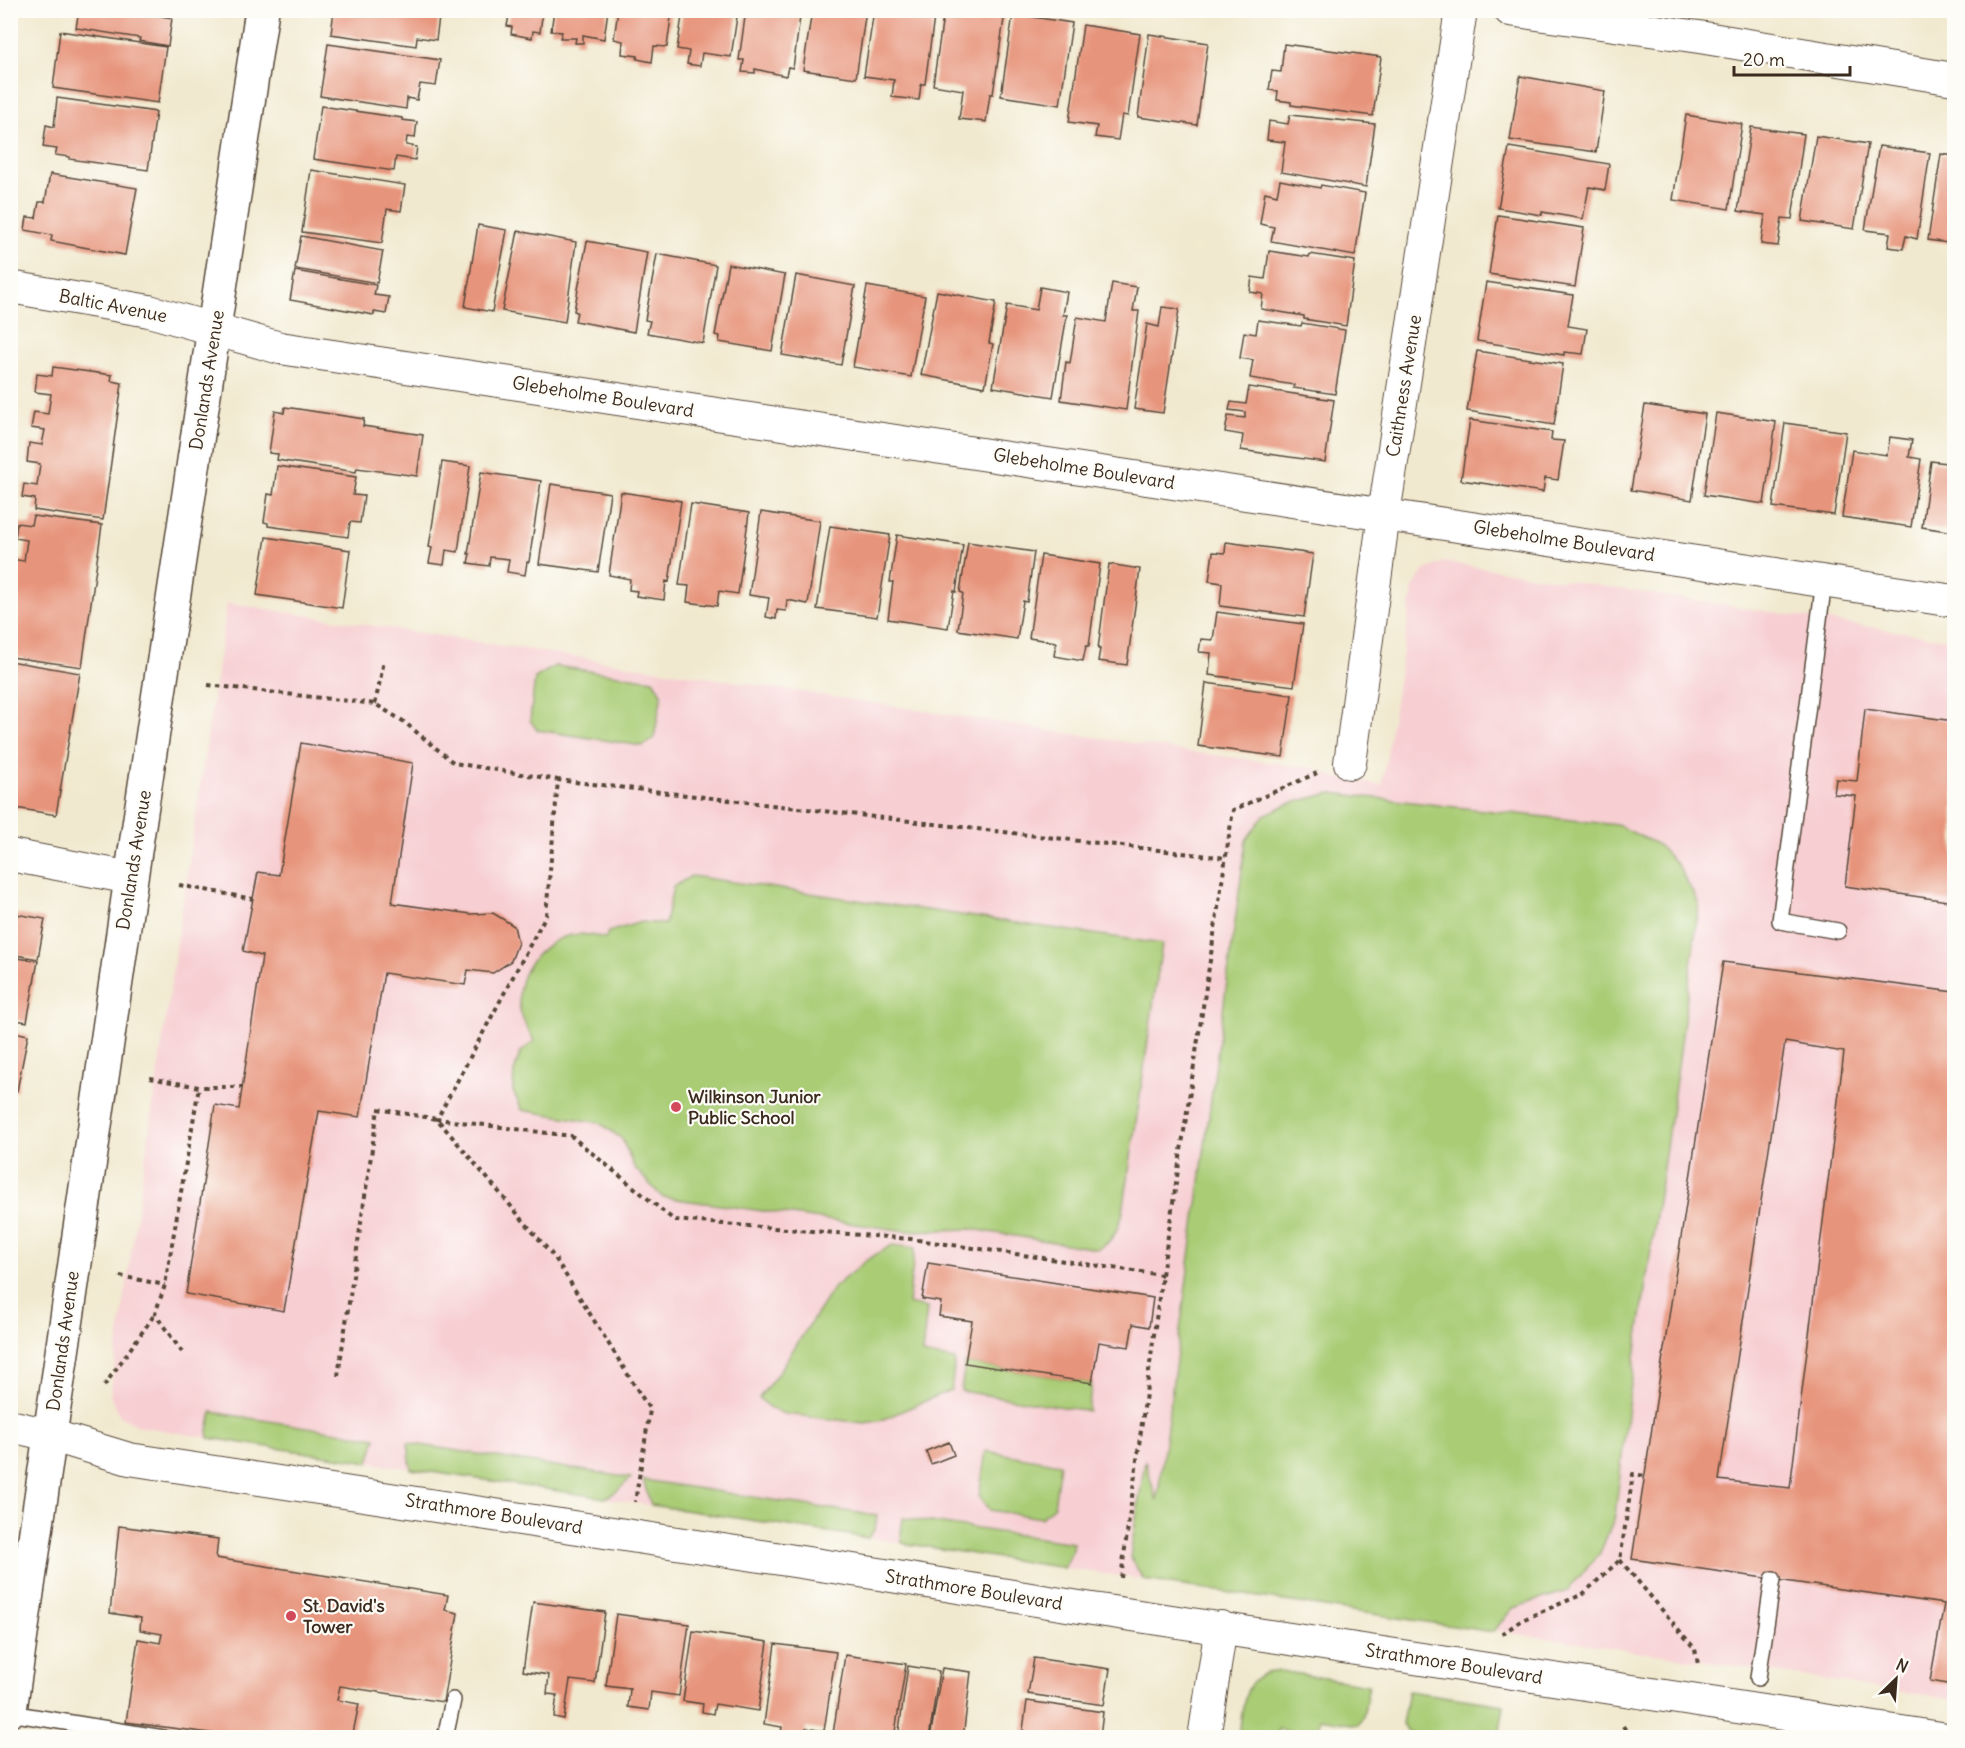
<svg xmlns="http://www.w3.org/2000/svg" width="1965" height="1748" viewBox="0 0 1965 1748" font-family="Delius,sans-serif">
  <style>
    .built { fill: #f7cfd3 }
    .green { fill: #a9cc75; stroke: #727b4a; stroke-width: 1.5 }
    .building { fill: #e7947c; fill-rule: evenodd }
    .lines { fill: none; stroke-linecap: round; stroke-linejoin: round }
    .service-casing { stroke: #564739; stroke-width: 18 }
    .minor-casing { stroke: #564739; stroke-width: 34 }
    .tertiary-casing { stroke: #564739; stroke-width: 36 }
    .path { stroke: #564739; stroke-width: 4; stroke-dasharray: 4.5 4.5; stroke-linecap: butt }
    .service { stroke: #fff; stroke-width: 15 }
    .minor { stroke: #fff; stroke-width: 32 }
    .tertiary { stroke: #fff; stroke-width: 33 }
    .poi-dot { fill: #d1495b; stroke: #fdfcf7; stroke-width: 2 }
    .labels { text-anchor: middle; stroke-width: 4.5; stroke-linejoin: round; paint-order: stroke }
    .street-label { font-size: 18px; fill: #3b2a1e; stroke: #fdfcf7 }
    .poi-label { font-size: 18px; font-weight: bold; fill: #3b2a1e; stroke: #fdfcf7; text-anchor: start }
  </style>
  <rect width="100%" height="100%" fill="#fdfcf7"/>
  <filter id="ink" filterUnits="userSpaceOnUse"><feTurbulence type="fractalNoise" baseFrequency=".0167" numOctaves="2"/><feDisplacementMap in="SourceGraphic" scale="12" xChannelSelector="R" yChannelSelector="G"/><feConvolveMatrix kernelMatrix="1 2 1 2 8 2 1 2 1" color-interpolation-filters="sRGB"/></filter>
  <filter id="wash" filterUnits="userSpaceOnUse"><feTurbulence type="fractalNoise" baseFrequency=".008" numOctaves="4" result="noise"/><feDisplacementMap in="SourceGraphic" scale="24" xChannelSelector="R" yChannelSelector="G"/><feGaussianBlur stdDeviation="1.35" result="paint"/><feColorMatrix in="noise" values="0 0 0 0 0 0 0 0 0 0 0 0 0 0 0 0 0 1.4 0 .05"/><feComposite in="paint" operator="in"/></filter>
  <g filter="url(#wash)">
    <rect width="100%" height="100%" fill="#f1e9cf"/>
    <path class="built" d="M 1444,562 L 1954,640 L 1954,1700 L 1724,1664 L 1064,1568 L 209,1438 L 138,1426 L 120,1416 L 110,1396 L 227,603 L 1183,751 L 1312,768 L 1337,778 L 1382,785 L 1413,588 L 1423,571 Z"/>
    <path class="green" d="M 555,666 L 653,680 L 662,694 L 654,738 L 643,746 L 537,730 L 530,720 L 535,678 Z
      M 1331,793 L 1617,825 L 1657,844 L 1677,864 L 1699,904 L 1679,1059 L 1628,1405 L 1615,1516 L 1600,1553 L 1567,1591 L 1513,1608 L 1493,1632 L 1144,1580 L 1130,1557 L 1145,1461 L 1157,1501 L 1246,840 L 1264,815 L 1288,804 Z
      M 691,876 L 1162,944 L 1123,1212 C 1118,1229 1114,1242 1097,1249 L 971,1229 L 906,1231 L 662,1197 L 634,1167 L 622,1139 L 600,1123 L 522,1110 L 513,1091 L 514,1072 L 520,1053 L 534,1041 C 527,1028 520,1017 519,1002 C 517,973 538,946 564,937 C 578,932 592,935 606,938 L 608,932 L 641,922 L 665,924 L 673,887 Z
      M 892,1245 L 915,1248 L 908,1304 L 927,1308 L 922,1354 L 955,1360 L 951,1390 L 879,1421 L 864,1423 L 785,1414 L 771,1409 L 759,1398 L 778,1373 L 834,1287 L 868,1259 Z
      M 965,1363 L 1092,1383 L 1088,1411 L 961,1391 Z
      M 212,1412 L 376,1438 L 369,1462 L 209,1438 L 208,1430 Z
      M 408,1443 L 631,1478 L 616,1492 L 605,1498 L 411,1469 Z
      M 986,1451 L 1060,1464 L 1054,1506 L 1041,1518 L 989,1510 L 979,1496 Z
      M 643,1480 L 877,1516 L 875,1529 L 868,1538 L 651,1505 Z
      M 903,1518 L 1073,1543 L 1071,1554 L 1064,1568 L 902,1543 L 901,1533 Z
      M 1280,1671 L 1369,1685 L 1363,1717 L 1358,1725 L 1320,1719 L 1318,1733 L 1312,1735 L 1278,1729 L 1276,1737 L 1239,1737 C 1242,1717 1241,1681 1266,1673 C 1270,1672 1276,1672 1280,1671 Z
      M 1408,1691 L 1504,1705 L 1499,1737 L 1443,1737 L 1409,1733 L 1402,1724 Z"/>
    <g id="blocks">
      <path class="building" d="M 79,10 L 127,10 L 172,18 L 168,46 L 139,41 L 140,38 L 76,28 Z
        M 157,10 L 173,10 L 172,14 Z
        M 334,10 L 440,10 L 436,40 L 417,37 L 416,46 L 331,34 Z
        M 510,10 L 543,10 L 540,32 L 533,31 L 532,38 L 511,34 L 512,27 L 507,26 Z
        M 554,10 L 608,10 L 604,39 L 583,35 L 583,43 L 575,43 L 576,38 L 560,38 L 562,32 L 551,31 Z
        M 618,10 L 672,10 L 667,47 L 654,46 L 652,62 L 637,59 L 638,56 L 622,54 L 623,41 L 614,39 Z
        M 683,10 L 738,10 L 731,57 L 702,53 L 700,66 L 687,64 L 689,51 L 677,49 Z
        M 746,10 L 801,10 L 793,68 L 788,67 L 786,76 L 755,69 L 755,73 L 742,72 L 744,60 L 739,60 Z
        M 812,10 L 866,10 L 856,78 L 803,70 Z
        M 874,10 L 935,10 L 925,84 L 921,84 L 919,100 L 892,97 L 894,80 L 864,76 Z
        M 944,10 L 1005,12 L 993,94 L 990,94 L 986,122 L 959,119 L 963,90 L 933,85 Z
        M 1926,10 L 1954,10 L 1954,16 L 1926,12 Z
        M 1013,14 L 1072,23 L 1060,105 L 1001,96 Z
        M 1083,25 L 1140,34 L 1128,116 L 1122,115 L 1118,140 L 1095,137 L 1097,126 L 1069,122 Z
        M 60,31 L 166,47 L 158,103 L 53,88 Z
        M 1149,34 L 1208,43 L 1197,125 L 1138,117 Z
        M 328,44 L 440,60 L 436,86 L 420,84 L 417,100 L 407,98 L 406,109 L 320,96 Z
        M 1284,44 L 1381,57 L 1373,116 L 1291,105 L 1291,102 L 1277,100 L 1278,91 L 1269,90 L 1272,71 L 1281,72 Z
        M 1520,76 L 1605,91 L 1596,152 L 1510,140 Z
        M 57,98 L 156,112 L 148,170 L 69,159 L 70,157 L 55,155 L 57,149 L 43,147 L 46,125 L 54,127 Z
        M 321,106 L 402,118 L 402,120 L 417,122 L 415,138 L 407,137 L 406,145 L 417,147 L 415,160 L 396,157 L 394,171 L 313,159 Z
        M 1290,115 L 1375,124 L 1366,187 L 1281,172 L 1285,142 L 1267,140 L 1269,121 L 1288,124 Z
        M 1686,115 L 1742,124 L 1729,209 L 1673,200 Z
        M 1751,127 L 1804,134 L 1792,219 L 1782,218 L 1778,246 L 1761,244 L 1765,215 L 1738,211 Z
        M 1816,136 L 1868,144 L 1854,229 L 1802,221 Z
        M 1879,146 L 1930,153 L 1917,239 L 1906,236 L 1903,249 L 1888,247 L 1890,233 L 1865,230 Z
        M 1509,147 L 1609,164 L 1605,190 L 1589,187 L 1583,219 L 1542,212 L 1542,215 L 1498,208 Z
        M 1941,154 L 1954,156 L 1954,244 L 1928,240 Z
        M 311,170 L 405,185 L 401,211 L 387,209 L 382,243 L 302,232 Z
        M 50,174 L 137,188 L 125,255 L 51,241 L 52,235 L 25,230 L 27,217 L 36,218 L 39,202 L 45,202 Z
        M 1280,180 L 1320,188 L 1321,185 L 1365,193 L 1355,256 L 1271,241 L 1274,227 L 1260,224 L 1265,192 L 1277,195 Z
        M 1498,215 L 1584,228 L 1575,287 L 1489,274 Z
        M 478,225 L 507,230 L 492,312 L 465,307 Z
        M 518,231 L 576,242 L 565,322 L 502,311 Z
        M 301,236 L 383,251 L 377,283 L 295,269 Z
        M 587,241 L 647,252 L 634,332 L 575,321 L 577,312 L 574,311 Z
        M 1269,251 L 1309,257 L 1310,254 L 1355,261 L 1346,326 L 1304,319 L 1304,316 L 1261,309 L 1263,294 L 1250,292 L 1252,277 L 1265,279 Z
        M 657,254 L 716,265 L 703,343 L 647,333 L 650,321 L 645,320 Z
        M 728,264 L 785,275 L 772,351 L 719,342 L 720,336 L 715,335 Z
        M 295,271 L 376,285 L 374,295 L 389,297 L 386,314 L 374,312 L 374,315 L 290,300 Z
        M 796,275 L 855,286 L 841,365 L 782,355 Z
        M 1486,282 L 1573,295 L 1568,326 L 1587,329 L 1583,354 L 1564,352 L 1564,355 L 1477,341 Z
        M 1112,283 L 1137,287 L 1133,311 L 1139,311 L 1126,410 L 1061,400 L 1066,362 L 1070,363 L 1077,317 L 1106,322 Z
        M 867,286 L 925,296 L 911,377 L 853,367 Z
        M 1040,287 L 1067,292 L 1063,315 L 1067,315 L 1053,397 L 993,387 L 1007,305 L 1036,310 Z
        M 937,291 L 996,302 L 989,343 L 993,344 L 985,387 L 921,375 Z
        M 1162,307 L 1179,309 L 1163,413 L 1134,409 L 1147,324 L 1159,327 Z
        M 1258,320 L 1301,326 L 1302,323 L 1345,330 L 1335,394 L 1293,388 L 1294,385 L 1250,378 L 1253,360 L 1240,358 L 1244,332 L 1256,334 Z
        M 1477,351 L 1563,364 L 1554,425 L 1467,411 Z
        M 53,367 L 112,375 L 111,381 L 122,383 L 103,520 L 34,510 L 35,499 L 22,497 L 24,484 L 37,486 L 40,464 L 27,462 L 29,443 L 42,445 L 45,430 L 31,428 L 34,412 L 48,414 L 51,394 L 35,392 L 37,374 L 52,376 Z
        M 1249,387 L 1334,400 L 1325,462 L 1241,450 L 1243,435 L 1225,432 L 1228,416 L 1245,418 L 1245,412 L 1229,410 L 1231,402 L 1246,404 Z
        M 1645,405 L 1705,414 L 1692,500 L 1631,490 Z
        M 285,407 L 364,419 L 363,426 L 423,435 L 417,476 L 357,468 L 356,472 L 277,460 L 278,454 L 269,453 L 275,411 L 284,413 Z
        M 1716,413 L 1776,422 L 1764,504 L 1704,495 Z
        M 1470,420 L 1552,432 L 1551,440 L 1564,441 L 1558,480 L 1545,478 L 1543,492 L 1461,480 Z
        M 1785,423 L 1846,432 L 1834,515 L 1773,507 Z
        M 1890,437 L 1912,440 L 1909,457 L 1921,459 L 1911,527 L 1842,517 L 1852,450 L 1887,455 Z
        M 1931,461 L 1954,464 L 1954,532 L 1922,527 Z
        M 442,462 L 470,466 L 458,552 L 446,550 L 444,565 L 429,563 L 432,548 L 429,547 Z
        M 277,466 L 356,477 L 353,495 L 364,496 L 360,523 L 350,522 L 348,537 L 268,526 L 268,523 L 264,522 L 268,494 L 273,495 Z
        M 481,472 L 541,481 L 529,562 L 527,562 L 525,575 L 507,572 L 509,559 L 490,557 L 489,566 L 468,563 L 470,554 L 468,554 Z
        M 551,484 L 610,493 L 598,572 L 539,564 Z
        M 621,492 L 681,501 L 669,582 L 666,581 L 664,600 L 636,596 L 637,591 L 629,590 L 630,579 L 609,575 Z
        M 691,504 L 749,513 L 738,594 L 719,591 L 717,606 L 687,602 L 689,586 L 679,585 Z
        M 761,512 L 820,521 L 808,604 L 787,600 L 786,611 L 777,610 L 776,619 L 766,617 L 769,598 L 749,595 Z
        M 33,516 L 102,525 L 82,667 L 11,657 L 10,631 L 13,632 L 17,608 L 10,608 L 10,559 L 24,561 L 27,540 L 15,538 L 17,523 L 31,525 Z
        M 830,526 L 890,535 L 877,617 L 817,609 Z
        M 897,535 L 963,545 L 956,592 L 954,591 L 948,628 L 888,619 L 893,582 L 890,582 Z
        M 266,537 L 350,550 L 342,608 L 257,595 Z
        M 968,542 L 1034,552 L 1027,602 L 1023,601 L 1017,639 L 958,630 L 963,593 L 960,592 Z
        M 1226,542 L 1313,554 L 1304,617 L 1220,606 L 1222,583 L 1209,581 L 1213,552 L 1225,553 Z
        M 1041,555 L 1100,564 L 1089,646 L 1086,646 L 1083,661 L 1054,656 L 1056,642 L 1029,638 Z
        M 1109,564 L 1140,569 L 1127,665 L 1098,661 L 1100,649 L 1098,649 Z
        M 1217,612 L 1303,624 L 1294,686 L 1209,675 L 1211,653 L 1199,652 L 1201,639 L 1213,640 Z
        M 10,661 L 80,673 L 56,815 L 10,807 Z
        M 1206,683 L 1292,695 L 1283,757 L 1198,746 Z
        M 1865,709 L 1954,721 L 1954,902 L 1845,886 L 1856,796 L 1834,794 L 1836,779 L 1857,781 Z
        M 301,743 L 413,763 L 392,903 L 471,914 L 493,913 L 514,926 L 518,943 L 511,961 L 493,973 L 468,970 L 465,985 L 384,973 L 360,1117 L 319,1111 L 284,1311 L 186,1294 L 215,1105 L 239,1109 L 262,956 L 243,951 L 258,872 L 279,875 Z
        M 10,913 L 45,919 L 38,959 L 10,954 Z
        M 10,957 L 38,961 L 27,1022 L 10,1019 Z
        M 1723,962 L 1954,992 L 1954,1685 L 1930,1681 L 1944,1604 L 1632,1559 ZM 1785,1042 L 1844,1052 L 1790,1488 L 1719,1480 Z
        M 10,1031 L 28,1035 L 17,1091 L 10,1090 Z
        M 928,1263 L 1153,1298 L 1149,1327 L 1133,1324 L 1129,1347 L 1099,1342 L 1092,1383 L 965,1363 L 972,1321 L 939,1316 L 941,1302 L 922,1299 Z
        M 949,1442 L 954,1455 L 931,1464 L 926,1451 Z
        M 119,1526 L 218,1539 L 216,1558 L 448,1595 L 445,1610 L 458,1613 L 443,1702 L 340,1686 L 337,1700 L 359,1704 L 352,1738 L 248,1738 L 126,1722 L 138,1639 L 160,1643 L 162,1634 L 140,1630 L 141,1618 L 110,1613 Z
        M 533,1602 L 605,1612 L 595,1683 L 570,1680 L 564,1719 L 554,1717 L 557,1695 L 547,1694 L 549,1675 L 523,1671 Z
        M 616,1614 L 689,1624 L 679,1696 L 651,1692 L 649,1710 L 628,1707 L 630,1689 L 606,1686 Z
        M 693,1631 L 768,1642 L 758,1711 L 715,1704 L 713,1714 L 702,1712 L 703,1704 L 683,1701 Z
        M 775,1644 L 836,1652 L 824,1731 L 806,1728 L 805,1738 L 780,1738 L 782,1727 L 764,1724 Z
        M 845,1655 L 906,1664 L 894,1738 L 846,1738 L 833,1734 Z
        M 1034,1658 L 1110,1669 L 1104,1705 L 1028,1694 Z
        M 908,1666 L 939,1671 L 929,1738 L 898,1738 Z
        M 942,1668 L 971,1672 L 963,1738 L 930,1738 Z
        M 1027,1701 L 1103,1712 L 1100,1738 L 1022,1737 Z"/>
    </g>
  </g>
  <g filter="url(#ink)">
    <use href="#blocks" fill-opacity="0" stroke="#564739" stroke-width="1.5"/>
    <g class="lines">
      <g class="service-casing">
        <path id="service" d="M 1824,581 L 1780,921 L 1838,931
          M 1758,1678 L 1773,1579
          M 10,1713 L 163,1738
          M 445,1738 L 453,1700"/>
      </g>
      <g class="minor-casing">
        <path id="minor" d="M 1510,10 L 1699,37 L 1954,79
          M 10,287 L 149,311 L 280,348 L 1954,601
          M 1350,763 L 1384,514 L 1461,10
          M 10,855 L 131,878
          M 10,1426 L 50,1435 L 129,1459 L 879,1574 L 1073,1606 L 1941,1738
          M 1204,1738 L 1221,1627"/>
      </g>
      <g class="tertiary-casing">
        <path id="tertiary" d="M 10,1710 L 131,878 L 262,10"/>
      </g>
      <path class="path" d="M 208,685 L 375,704 L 403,721 L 454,763 L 558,780
        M 375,704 L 384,661
        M 179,885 L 253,899
        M 150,1078 L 199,1087 L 243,1087
        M 1162,1275 L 911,1239 L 674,1220 L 571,1136 L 437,1119 L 546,915 L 558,780 L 1226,858
        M 120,1276 L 165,1285
        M 182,1352 L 155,1314 L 165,1285 L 199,1087
        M 338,1376 L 378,1109 L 437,1119 L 555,1258 L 650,1410 L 635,1502
        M 104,1386 L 155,1314
        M 1620,1560 L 1695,1649 L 1698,1664
        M 1121,1578 L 1162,1275 L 1233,810 L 1317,773
        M 1502,1634 L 1522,1620 L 1583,1594 L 1620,1560 L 1633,1474 L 1645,1476
        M 1623,1726 L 1631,1738"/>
      <use href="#service" class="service"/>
      <use href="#minor" class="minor"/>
      <use href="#tertiary" class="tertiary"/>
    </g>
  </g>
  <g class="poi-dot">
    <circle cx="676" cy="1107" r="6"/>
    <circle cx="291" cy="1616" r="6"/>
  </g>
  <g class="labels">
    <g class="street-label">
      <text transform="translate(113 306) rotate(11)" y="6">Baltic Avenue</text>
      <text transform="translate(207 380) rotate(-81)" y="6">Donlands Avenue</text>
      <text transform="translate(1404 386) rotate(-81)" y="6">Caithness Avenue</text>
      <text transform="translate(603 397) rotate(9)" y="6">Glebeholme Boulevard</text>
      <text transform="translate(1084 469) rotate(9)" y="6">Glebeholme Boulevard</text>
      <text transform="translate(1564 541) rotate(9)" y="6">Glebeholme Boulevard</text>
      <text transform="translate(134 860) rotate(-81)" y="6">Donlands Avenue</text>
      <text transform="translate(63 1341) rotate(-82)" y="6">Donlands Avenue</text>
      <text transform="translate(494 1514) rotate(9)" y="6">Strathmore Boulevard</text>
      <text transform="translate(974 1590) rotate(9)" y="6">Strathmore Boulevard</text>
      <text transform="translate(1454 1664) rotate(9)" y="6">Strathmore Boulevard</text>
    </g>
    <g class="poi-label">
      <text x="688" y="1103">Wilkinson Junior<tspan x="688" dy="21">Public School</tspan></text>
      <text x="303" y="1612">St. David's<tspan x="303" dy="21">Tower</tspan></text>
    </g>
  </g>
  <rect width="1965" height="1748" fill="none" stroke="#fdfcf7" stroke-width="36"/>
  <g transform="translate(1896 1679) rotate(25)" stroke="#fdfcf7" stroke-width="4.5" paint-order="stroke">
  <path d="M0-4.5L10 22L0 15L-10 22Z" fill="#3b2a1e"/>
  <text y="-9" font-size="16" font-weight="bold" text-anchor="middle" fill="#3b2a1e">N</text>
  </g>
  <path d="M1734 66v9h116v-9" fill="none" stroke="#3b2a1e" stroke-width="3"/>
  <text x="1743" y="66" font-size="18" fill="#3b2a1e" stroke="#fdfcf7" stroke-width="4.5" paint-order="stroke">20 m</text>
</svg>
